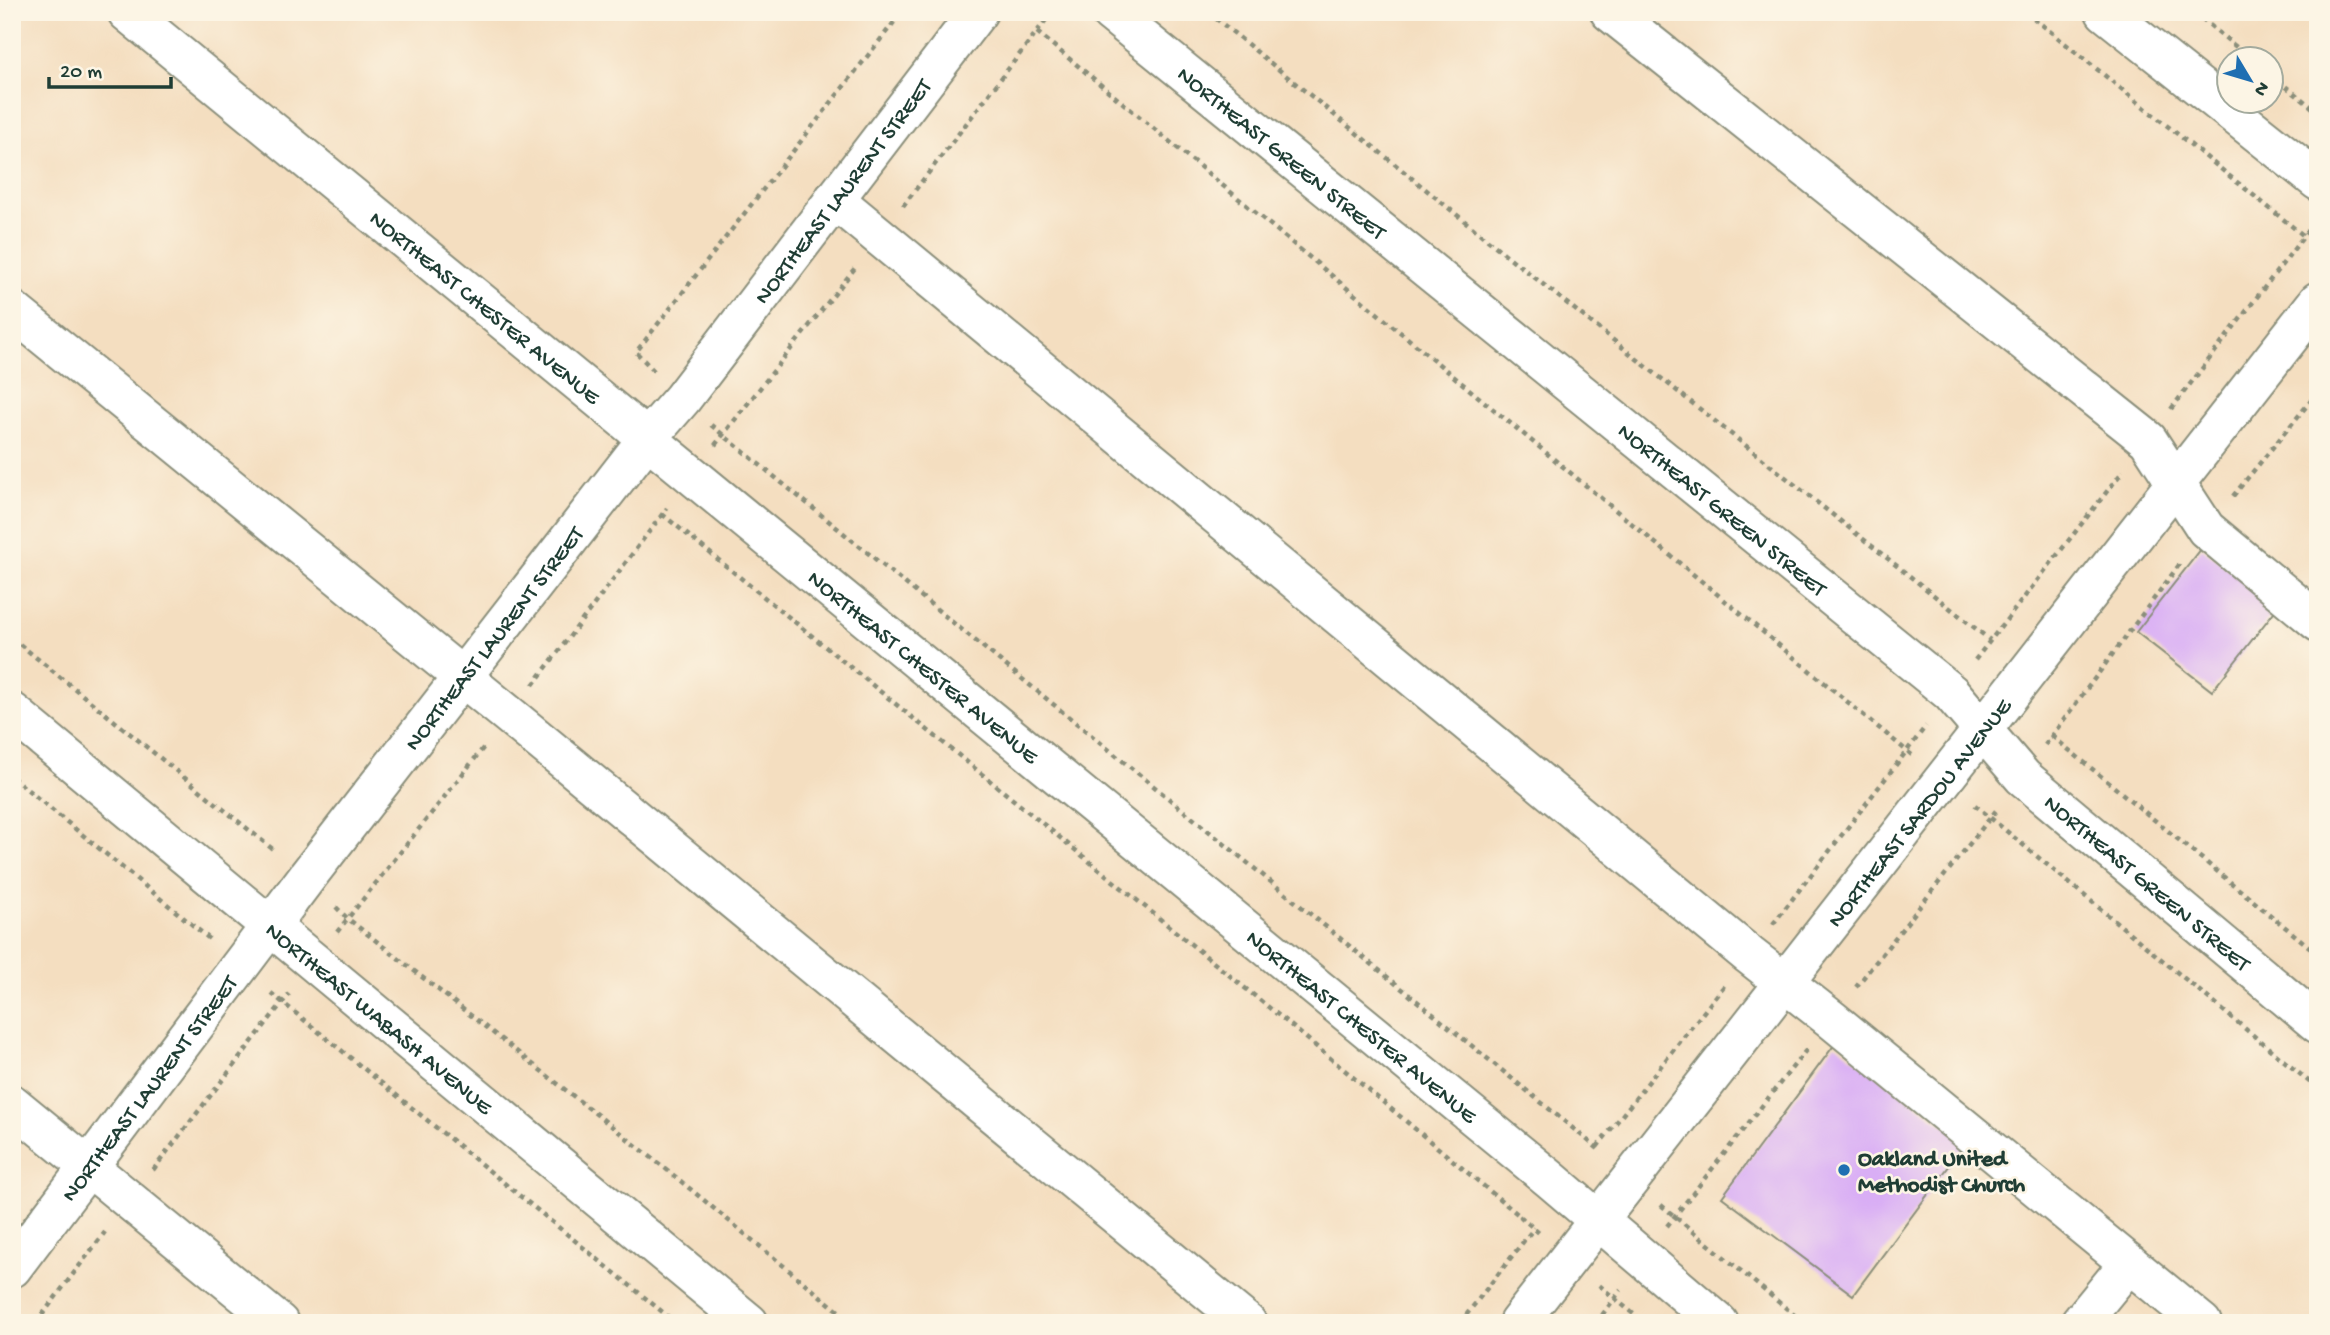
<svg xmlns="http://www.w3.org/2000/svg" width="2330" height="1335" viewBox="0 0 2330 1335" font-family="'Gochi Hand',sans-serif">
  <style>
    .building { fill: #d9aef5 }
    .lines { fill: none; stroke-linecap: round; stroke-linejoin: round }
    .minor-casing { stroke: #8a8e7a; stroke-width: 42 }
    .major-casing { stroke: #8a8e7a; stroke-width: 42 }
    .path { stroke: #8a8e7a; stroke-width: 4.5; stroke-dasharray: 5 5; stroke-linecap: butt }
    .minor { stroke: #fff; stroke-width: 38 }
    .major { stroke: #fff; stroke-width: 38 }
    .poi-dot { fill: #1f6fb2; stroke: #fcf5e5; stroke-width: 2.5 }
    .labels { text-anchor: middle; stroke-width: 5; stroke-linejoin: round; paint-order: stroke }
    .street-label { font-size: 23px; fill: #1f3d34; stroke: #fcf5e5 }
    .poi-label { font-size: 23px; font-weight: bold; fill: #1f3d34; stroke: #fcf5e5; text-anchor: start }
  </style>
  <rect width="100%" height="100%" fill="#fcf5e5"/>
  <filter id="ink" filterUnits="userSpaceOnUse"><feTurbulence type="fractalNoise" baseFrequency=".0143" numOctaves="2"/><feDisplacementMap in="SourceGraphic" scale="14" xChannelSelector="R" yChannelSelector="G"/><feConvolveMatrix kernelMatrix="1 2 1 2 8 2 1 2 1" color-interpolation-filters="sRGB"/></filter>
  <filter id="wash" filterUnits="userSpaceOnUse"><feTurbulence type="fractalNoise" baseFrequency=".00686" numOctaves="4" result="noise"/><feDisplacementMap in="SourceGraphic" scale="28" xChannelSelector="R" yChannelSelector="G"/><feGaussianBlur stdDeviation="1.57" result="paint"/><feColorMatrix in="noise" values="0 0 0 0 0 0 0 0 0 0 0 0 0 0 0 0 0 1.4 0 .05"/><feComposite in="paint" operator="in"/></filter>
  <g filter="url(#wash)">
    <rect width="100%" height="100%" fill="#f4dec0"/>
    <g id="blocks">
      <path class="building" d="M 2202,548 L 2277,608 L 2212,691 L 2136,632 Z
        M 1835,1044 L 1967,1142 L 1853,1295 L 1722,1197 Z"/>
    </g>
  </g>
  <g filter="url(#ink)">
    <use href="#blocks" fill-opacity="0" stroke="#8a8e7a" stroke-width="2"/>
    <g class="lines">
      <g class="minor-casing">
        <g id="minor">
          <path id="s1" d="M 127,12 L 1550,1179 L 1719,1323"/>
          <path id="s2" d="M 1110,12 L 1951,693 L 2023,777 L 2318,1024"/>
          <path d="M 1610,12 L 2148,440 L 2206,529 L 2318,622"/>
          <path d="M 2105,12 L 2318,181"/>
          <path d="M 834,199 L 1749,955 L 1831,1019 L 2202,1323"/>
          <path d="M 12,310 L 509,715 L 1247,1323"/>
          <path id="s3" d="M 12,712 L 749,1323"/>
          <path d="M 12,1104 L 279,1323"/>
          <path id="s4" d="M 12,1268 L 307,877 L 647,439 L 682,399 L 978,12"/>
          <path d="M 2080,1323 L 2129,1263"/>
        </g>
      </g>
      <g class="major-casing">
        <g id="major">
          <path id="s5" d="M 1518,1323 L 2318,301"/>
        </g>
      </g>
      <path class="path" d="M 1208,12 L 1505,254 L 1990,640
        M 2026,12 L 2304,236
        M 2194,12 L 2252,60
        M 1037,32 L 1913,756
        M 2270,74 L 2318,112
        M 903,206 L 1052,12
        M 654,371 L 636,352 L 902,12
        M 2171,409 L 2317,219
        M 711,425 L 1602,1152
        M 715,445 L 855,268
        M 2233,496 L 2318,392
        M 662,514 L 1288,1023 L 1521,1217
        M 12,638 L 275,851
        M 1975,660 L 2123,471
        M 533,685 L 667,508
        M 2052,736 L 2318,954
        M 2045,745 L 2182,561
        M 12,777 L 212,941
        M 1975,805 L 2318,1089
        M 336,907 L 347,918 L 666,1169 L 853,1323
        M 1773,924 L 1926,726
        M 337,932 L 484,747
        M 1856,987 L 1998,808
        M 271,993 L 676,1323
        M 1597,1147 L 1724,986
        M 153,1170 L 289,994
        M 1661,1205 L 1804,1323
        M 1522,1216 L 1521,1217 L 1539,1233
        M 1667,1226 L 1807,1049
        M 1599,1285 L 1644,1323
        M 36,1323 L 105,1232
        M 1460,1323 L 1534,1228
        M 1596,1323 L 1621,1290"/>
      <use href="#minor" class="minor"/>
      <use href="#major" class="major"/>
    </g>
  </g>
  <circle class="poi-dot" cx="1844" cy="1170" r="7"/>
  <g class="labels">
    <g class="street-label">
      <text dy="8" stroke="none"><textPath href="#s2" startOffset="222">NORTHEAST GREEN STREET</textPath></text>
      <text dy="8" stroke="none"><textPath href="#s4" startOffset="1360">NORTHEAST LAURENT STREET</textPath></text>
      <text dy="8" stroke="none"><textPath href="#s1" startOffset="464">NORTHEAST CHESTER AVENUE</textPath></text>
      <text dy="8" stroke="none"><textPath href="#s2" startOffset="789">NORTHEAST GREEN STREET</textPath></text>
      <text dy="8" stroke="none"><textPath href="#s4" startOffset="793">NORTHEAST LAURENT STREET</textPath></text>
      <text dy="8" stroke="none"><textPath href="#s1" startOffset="1031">NORTHEAST CHESTER AVENUE</textPath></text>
      <text dy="8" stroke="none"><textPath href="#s5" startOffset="649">NORTHEAST SARDOU AVENUE</textPath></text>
      <text dy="8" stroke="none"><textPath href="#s2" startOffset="1356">NORTHEAST GREEN STREET</textPath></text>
      <text dy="8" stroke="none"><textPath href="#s3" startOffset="478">NORTHEAST WABASH AVENUE</textPath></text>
      <text dy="8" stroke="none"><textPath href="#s1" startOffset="1598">NORTHEAST CHESTER AVENUE</textPath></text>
      <text dy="8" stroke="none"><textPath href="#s4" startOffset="226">NORTHEAST LAURENT STREET</textPath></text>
    </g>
    <g class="poi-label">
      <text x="1858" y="1165">Oakland United<tspan x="1858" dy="26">Methodist Church</tspan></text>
    </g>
  </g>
  <rect width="2330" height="1335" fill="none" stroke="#fcf5e5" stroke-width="42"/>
  <g transform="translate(2250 80) rotate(128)"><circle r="33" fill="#fcf5e5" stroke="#a4ab9e" stroke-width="2"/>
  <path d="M0-5L12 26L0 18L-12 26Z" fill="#1f6fb2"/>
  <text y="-10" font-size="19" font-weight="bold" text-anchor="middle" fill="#1f3d34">N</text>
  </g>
  <path d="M49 77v10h122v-10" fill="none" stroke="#1f3d34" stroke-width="3.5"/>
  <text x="60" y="77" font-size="21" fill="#1f3d34" stroke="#fcf5e5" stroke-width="5" paint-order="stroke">20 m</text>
</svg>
